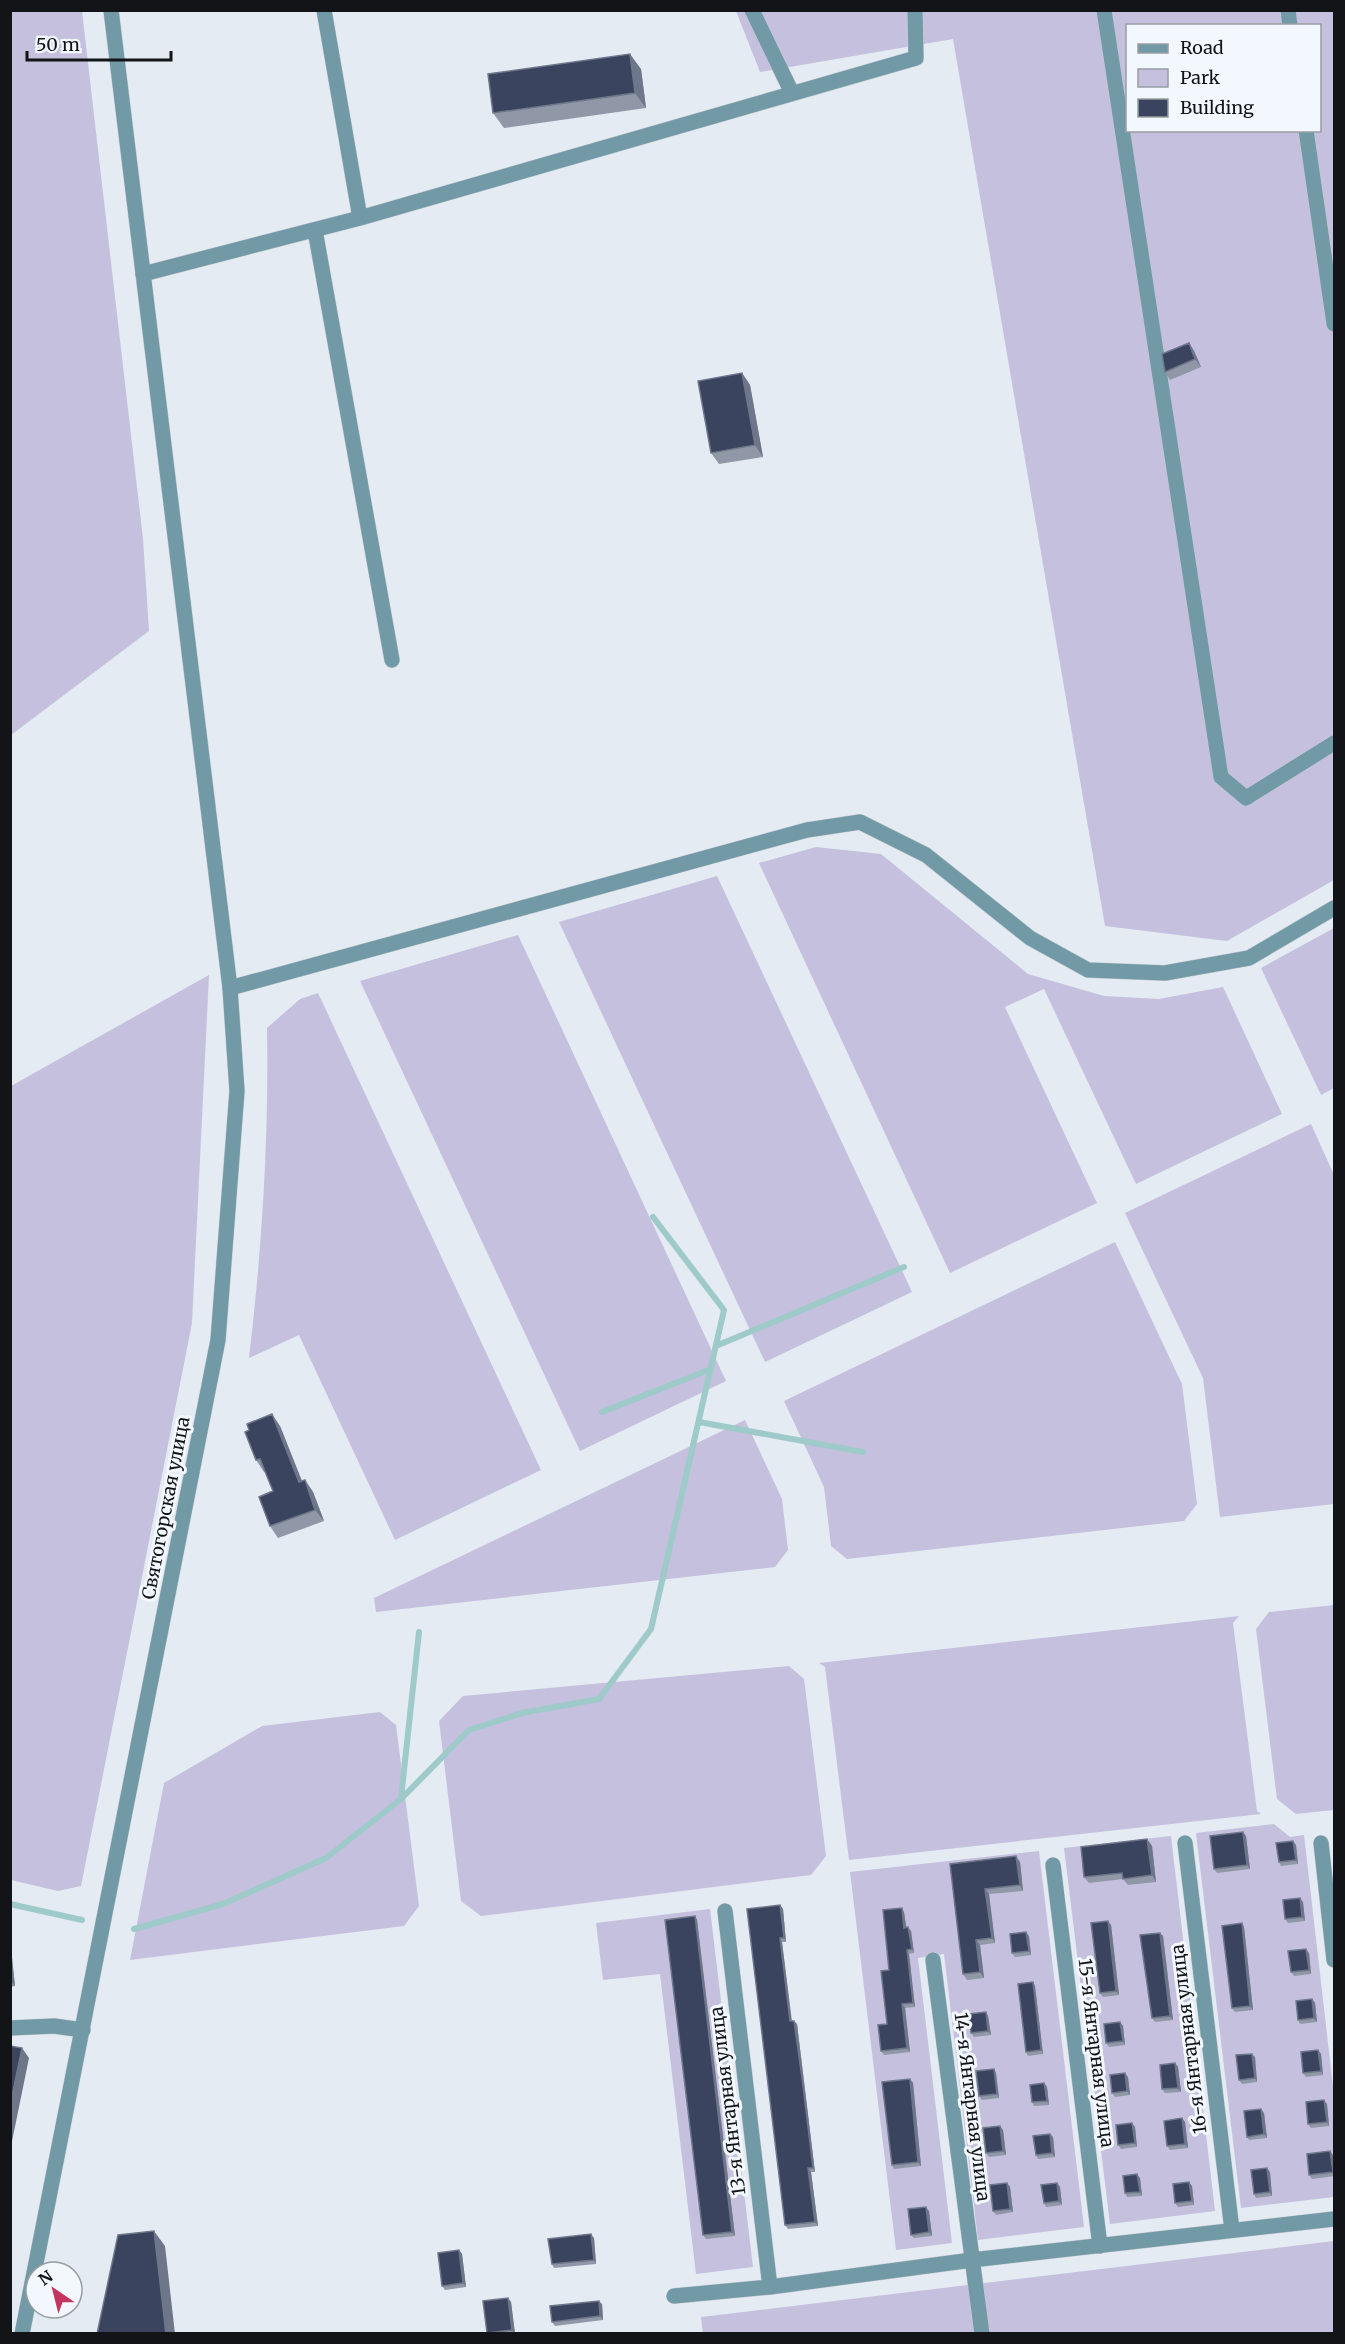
<svg xmlns="http://www.w3.org/2000/svg" width="1345" height="2344" viewBox="0 0 1345 2344" font-family="Merriweather,serif">
  <style>
    .green { fill: #c5c0de; fill-rule: evenodd }
    .lines { fill: none; stroke-linecap: round; stroke-linejoin: round }
    .stream { stroke: #9ecac9; stroke-width: 6 }
    .minor-casing { stroke: #c2c9cf; stroke-width: 16 }
    .tertiary-casing { stroke: #c2c9cf; stroke-width: 16 }
    .minor { stroke: #7199a6; stroke-width: 15 }
    .tertiary { stroke: #7199a6; stroke-width: 15 }
    .wall { fill: #9098a8 }
    .shaded-wall { fill: #6e768a }
    .building { fill: #3b445e; stroke: #6e768a; stroke-width: 1.5 }
    .labels { text-anchor: middle; stroke-width: 6; stroke-linejoin: round; paint-order: stroke }
    .street-label { font-size: 18px; fill: #121417; stroke: #f2f8fe }
  </style>
  <rect width="100%" height="100%" fill="#e4ebf2"/>
  <path class="green" d="M 11,10 L 82,11 L 143,539 L 149,631 L 11,735 Z
    M 736,11 L 1334,11 L 1334,880 L 1227,941 L 1105,926 L 953,39 L 760,72 ZM 1128,26 L 1320,26 L 1320,130 L 1128,130 Z
    M 816,847 L 881,854 L 1028,974 L 1104,996 L 1159,999 L 1223,987 L 1282,1114 L 1136,1184 L 1044,989 L 1005,1007 L 1097,1203 L 950,1273 L 759,863 Z
    M 717,876 L 912,1292 L 765,1362 L 559,922 Z
    M 1334,928 L 1334,1088 L 1321,1095 L 1261,968 Z
    M 518,935 L 726,1381 L 580,1451 L 360,981 Z
    M 209,975 L 192,1323 L 81,1886 L 58,1891 L 11,1880 L 11,1086 Z
    M 318,993 L 541,1470 L 395,1540 L 299,1335 L 249,1358 C 262,1248 269,1138 267,1028 L 300,999 Z
    M 1311,1124 L 1334,1175 L 1334,1504 L 1220,1517 L 1203,1378 L 1125,1213 Z
    M 1115,1242 L 1182,1384 L 1197,1504 L 1184,1521 L 847,1559 L 831,1546 L 824,1487 L 784,1401 Z
    M 745,1420 L 782,1499 L 788,1550 L 775,1567 L 376,1612 L 374,1598 Z
    M 1334,1605 L 1334,1810 L 1296,1814 L 1277,1799 L 1256,1629 L 1269,1612 Z
    M 1239,1616 L 1233,1623 L 1257,1811 L 1261,1814 L 849,1860 L 825,1667 L 819,1663 Z
    M 789,1666 L 804,1679 L 826,1856 L 811,1875 L 481,1916 L 461,1901 L 439,1721 L 463,1696 Z
    M 380,1712 L 396,1725 L 419,1906 L 404,1926 L 130,1960 L 164,1783 L 262,1726 Z
    M 1274,1824 L 1290,1837 L 1304,1835 L 1334,2095 L 1334,2197 L 1241,2208 L 1196,1833 Z
    M 1171,1836 L 1215,2211 L 1110,2224 L 1064,1848 Z
    M 1039,1851 L 1084,2227 L 978,2240 L 944,1954 L 918,1958 L 952,2243 L 896,2250 L 850,1872 Z
    M 710,1909 L 753,2267 L 696,2274 L 660,1974 L 603,1980 L 596,1923 Z
    M 1334,2241 L 1334,2333 L 703,2334 L 701,2317 Z"/>
  <g class="lines">
    <path class="stream" d="M 716,1346 L 904,1267
      M 602,1412 L 711,1369
      M 699,1422 L 863,1452
      M 401,1798 L 419,1632
      M 10,1904 L 82,1920
      M 134,1929 L 223,1904 L 326,1858 L 401,1799 L 469,1730 L 522,1713 L 599,1699 L 651,1629 L 724,1310 L 653,1217"/>
    <g class="minor-casing">
      <path id="minor" d="M 324,10 L 360,218
        M 752,10 L 792,93
        M 1104,10 L 1221,777 L 1246,798 L 1334,743
        M 1288,10 L 1290,26
        M 1306,130 L 1334,324
        M 315,230 L 392,660
        M 143,274 L 360,218 L 916,58 L 915,10
        M 230,988 L 807,830 L 860,822 L 926,855 L 1030,938 L 1088,970 L 1165,973 L 1249,958 L 1334,908
        M 1185,1843 L 1232,2230
        M 1321,1843 L 1334,1960
        M 1053,1865 L 1100,2246
        M 725,1911 L 770,2287
        M 933,1960 L 982,2334
        M 10,2028 L 54,2026 L 83,2030
        M 674,2296 L 770,2287 L 972,2260 L 1334,2219"/>
    </g>
    <g class="tertiary-casing">
      <path id="tertiary" d="M 22,2334 L 218,1340 L 237,1091 L 230,988 L 111,10"/>
    </g>
    <use href="#minor" class="minor"/>
    <use href="#tertiary" class="tertiary"/>
  </g>
  <path class="wall" d="M 641,69 L 646,108 L 504,128 L 493,113 Z
    M 1189,343 L 1194,351 L 1201,367 L 1170,380 L 1165,372 Z
    M 742,373 L 750,385 L 763,457 L 719,464 L 711,453 Z
    M 280,1426 L 302,1481 L 305,1480 L 313,1492 L 324,1521 L 278,1538 L 270,1526 L 273,1491 L 265,1472 L 264,1472 L 256,1460 Z
    M 1246,1836 L 1250,1869 L 1217,1873 L 1214,1869 Z
    M 1147,1839 L 1152,1846 L 1156,1882 L 1128,1885 L 1123,1879 L 1089,1883 L 1084,1877 Z
    M 1296,1845 L 1298,1864 L 1281,1866 L 1279,1862 Z
    M 1020,1862 L 1023,1891 L 989,1894 L 995,1943 L 980,1945 L 984,1978 L 967,1980 L 963,1974 L 950,1864 Z
    M 1303,1902 L 1305,1921 L 1288,1923 L 1285,1919 Z
    M 780,1905 L 783,1909 L 786,1942 L 782,1942 L 792,2021 L 794,2021 L 797,2024 L 815,2172 L 811,2172 L 818,2226 L 788,2229 L 785,2225 L 747,1909 Z
    M 904,1912 L 906,1927 L 911,1931 L 914,1953 L 909,1954 L 915,2007 L 905,2008 L 910,2052 L 884,2055 L 881,2051 L 887,2024 Z
    M 695,1916 L 697,1920 L 735,2236 L 706,2239 L 703,2235 Z
    M 1242,1923 L 1244,1927 L 1253,2010 L 1235,2012 L 1232,2008 Z
    M 1111,1925 L 1119,1995 L 1103,1997 L 1100,1993 Z
    M 1029,1936 L 1031,1955 L 1015,1957 L 1012,1953 Z
    M 1163,1936 L 1173,2020 L 1155,2022 L 1152,2018 Z
    M 10,1946 L 15,1986 L 10,1987 Z
    M 1309,1953 L 1311,1974 L 1294,1976 L 1291,1972 Z
    M 1033,1982 L 1035,1986 L 1043,2054 L 1028,2056 L 1026,2052 Z
    M 1312,1999 L 1315,2003 L 1317,2022 L 1300,2024 L 1298,2020 Z
    M 986,2012 L 988,2016 L 991,2035 L 974,2037 L 971,2033 Z
    M 1120,2022 L 1123,2026 L 1125,2045 L 1109,2047 L 1106,2043 Z
    M 1318,2050 L 1321,2054 L 1323,2075 L 1306,2077 L 1303,2073 Z
    M 1255,2057 L 1257,2082 L 1242,2084 L 1239,2080 Z
    M 1175,2063 L 1178,2067 L 1181,2092 L 1165,2093 L 1162,2089 Z
    M 994,2069 L 996,2073 L 999,2098 L 982,2100 L 979,2096 Z
    M 1128,2077 L 1130,2095 L 1115,2097 L 1112,2093 Z
    M 910,2079 L 913,2083 L 921,2166 L 894,2169 L 892,2165 Z
    M 1044,2083 L 1047,2087 L 1049,2105 L 1034,2106 L 1032,2102 Z
    M 1327,2104 L 1329,2126 L 1311,2128 L 1308,2124 Z
    M 1264,2113 L 1267,2138 L 1249,2140 L 1247,2137 Z
    M 1182,2118 L 1185,2122 L 1188,2148 L 1170,2150 L 1167,2146 Z
    M 1135,2127 L 1137,2147 L 1121,2149 L 1118,2145 Z
    M 1003,2130 L 1006,2155 L 989,2157 L 986,2153 Z
    M 1050,2134 L 1053,2137 L 1055,2157 L 1038,2159 L 1036,2155 Z
    M 1333,2155 L 1335,2176 L 1312,2179 L 1309,2175 Z
    M 1270,2172 L 1272,2196 L 1256,2198 L 1254,2194 Z
    M 1140,2178 L 1142,2196 L 1127,2197 L 1125,2193 Z
    M 1007,2183 L 1010,2187 L 1013,2212 L 996,2215 L 993,2211 Z
    M 1057,2183 L 1060,2187 L 1062,2205 L 1046,2207 L 1044,2203 Z
    M 1192,2186 L 1194,2205 L 1178,2207 L 1175,2203 Z
    M 929,2211 L 932,2236 L 914,2238 L 911,2235 Z
    M 594,2238 L 596,2264 L 554,2268 L 552,2264 Z
    M 459,2250 L 462,2254 L 466,2287 L 445,2290 L 442,2286 Z
    M 508,2298 L 511,2302 L 515,2334 L 487,2334 Z
    M 602,2304 L 603,2320 L 555,2326 L 552,2322 Z"/>
  <path class="shaded-wall" d="M 630,54 L 641,69 L 646,108 L 635,93 Z
    M 1189,343 L 1194,351 L 1201,367 L 1195,359 Z
    M 742,373 L 750,385 L 763,457 L 755,445 Z
    M 272,1414 L 280,1426 L 307,1494 L 299,1482 Z
    M 305,1480 L 313,1492 L 324,1521 L 315,1510 Z
    M 1243,1832 L 1246,1836 L 1250,1869 L 1247,1865 Z
    M 1147,1839 L 1152,1846 L 1156,1882 L 1152,1875 Z
    M 1293,1841 L 1296,1845 L 1298,1864 L 1296,1860 Z
    M 1016,1856 L 1020,1862 L 1023,1891 L 1020,1885 Z
    M 985,1889 L 989,1894 L 995,1943 L 992,1938 Z
    M 1300,1898 L 1303,1902 L 1305,1921 L 1302,1917 Z
    M 780,1905 L 783,1909 L 786,1942 L 784,1938 Z
    M 902,1908 L 904,1912 L 907,1932 L 904,1928 Z
    M 695,1916 L 697,1920 L 735,2236 L 732,2232 Z
    M 1108,1921 L 1111,1925 L 1119,1995 L 1116,1991 Z
    M 1242,1923 L 1244,1927 L 1253,2010 L 1250,2006 Z
    M 908,1927 L 911,1931 L 914,1953 L 912,1949 Z
    M 1026,1932 L 1029,1936 L 1031,1955 L 1029,1951 Z
    M 1160,1933 L 1163,1936 L 1173,2020 L 1170,2016 Z
    M 780,1938 L 782,1942 L 792,2025 L 790,2021 Z
    M 976,1940 L 980,1945 L 984,1978 L 980,1972 Z
    M 10,1946 L 11,1947 L 15,1986 L 10,1980 Z
    M 1306,1949 L 1309,1953 L 1311,1974 L 1309,1970 Z
    M 907,1950 L 909,1954 L 915,2007 L 913,2003 Z
    M 1033,1982 L 1035,1986 L 1043,2054 L 1041,2050 Z
    M 1312,1999 L 1315,2003 L 1317,2022 L 1314,2018 Z
    M 902,2004 L 905,2008 L 910,2052 L 907,2048 Z
    M 986,2012 L 988,2016 L 991,2035 L 988,2031 Z
    M 794,2021 L 797,2024 L 815,2172 L 813,2168 Z
    M 1120,2022 L 1123,2026 L 1125,2045 L 1123,2041 Z
    M 22,2048 L 29,2058 L 10,2151 L 10,2106 Z
    M 1318,2050 L 1321,2054 L 1323,2075 L 1321,2071 Z
    M 1252,2054 L 1255,2057 L 1257,2082 L 1255,2078 Z
    M 1175,2063 L 1178,2067 L 1181,2092 L 1178,2088 Z
    M 994,2069 L 996,2073 L 999,2098 L 997,2094 Z
    M 1125,2073 L 1128,2077 L 1130,2095 L 1127,2091 Z
    M 910,2079 L 913,2083 L 921,2166 L 918,2162 Z
    M 1044,2083 L 1047,2087 L 1049,2105 L 1047,2101 Z
    M 1324,2100 L 1327,2104 L 1329,2126 L 1327,2122 Z
    M 1261,2109 L 1264,2113 L 1267,2138 L 1264,2134 Z
    M 1182,2118 L 1185,2122 L 1188,2148 L 1185,2144 Z
    M 1132,2123 L 1135,2127 L 1137,2147 L 1135,2143 Z
    M 1000,2126 L 1003,2130 L 1006,2155 L 1003,2151 Z
    M 1050,2134 L 1053,2137 L 1055,2157 L 1052,2153 Z
    M 1330,2151 L 1333,2155 L 1335,2175 L 1333,2172 Z
    M 808,2168 L 811,2172 L 818,2226 L 815,2222 Z
    M 1267,2168 L 1270,2172 L 1272,2196 L 1270,2192 Z
    M 1137,2174 L 1140,2178 L 1142,2196 L 1140,2192 Z
    M 1189,2182 L 1192,2186 L 1194,2205 L 1192,2201 Z
    M 1007,2183 L 1010,2187 L 1013,2212 L 1010,2209 Z
    M 1057,2183 L 1060,2187 L 1062,2205 L 1059,2201 Z
    M 926,2207 L 929,2211 L 932,2236 L 929,2232 Z
    M 154,2231 L 165,2246 L 175,2334 L 166,2334 Z
    M 591,2234 L 594,2238 L 596,2264 L 594,2260 Z
    M 459,2250 L 462,2254 L 466,2287 L 463,2283 Z
    M 508,2298 L 511,2302 L 515,2334 L 512,2330 Z
    M 599,2301 L 602,2304 L 603,2320 L 600,2316 Z"/>
  <path class="building" d="M 630,54 L 635,93 L 493,113 L 488,74 Z
    M 1189,343 L 1195,359 L 1165,372 L 1162,354 Z
    M 742,373 L 755,445 L 711,453 L 698,381 Z
    M 272,1414 L 299,1482 L 305,1480 L 315,1510 L 270,1526 L 259,1497 L 273,1491 L 260,1459 L 256,1460 L 245,1432 L 249,1430 L 247,1424 Z
    M 1243,1832 L 1247,1865 L 1214,1869 L 1210,1836 Z
    M 1147,1839 L 1152,1875 L 1123,1879 L 1122,1873 L 1084,1877 L 1081,1847 Z
    M 1293,1841 L 1296,1860 L 1279,1862 L 1276,1843 Z
    M 1016,1856 L 1020,1885 L 985,1889 L 992,1938 L 976,1940 L 980,1972 L 963,1974 L 950,1864 Z
    M 1300,1898 L 1302,1917 L 1285,1919 L 1283,1900 Z
    M 780,1905 L 784,1938 L 780,1938 L 790,2021 L 794,2021 L 802,2078 L 813,2168 L 808,2168 L 815,2222 L 785,2225 L 747,1909 Z
    M 902,1908 L 904,1928 L 908,1927 L 912,1949 L 907,1950 L 913,2003 L 902,2004 L 907,2048 L 881,2051 L 878,2025 L 887,2024 L 881,1971 L 889,1970 L 883,1910 Z
    M 695,1916 L 732,2232 L 703,2235 L 665,1920 Z
    M 1108,1921 L 1116,1991 L 1100,1993 L 1091,1923 Z
    M 1242,1923 L 1250,2006 L 1232,2008 L 1222,1926 Z
    M 1026,1932 L 1029,1951 L 1012,1953 L 1010,1934 Z
    M 1160,1933 L 1170,2016 L 1152,2018 L 1140,1935 Z
    M 1306,1949 L 1309,1970 L 1291,1972 L 1288,1951 Z
    M 1033,1982 L 1041,2050 L 1026,2052 L 1018,1984 Z
    M 1312,1999 L 1314,2018 L 1298,2020 L 1296,2001 Z
    M 986,2012 L 988,2031 L 971,2033 L 969,2014 Z
    M 1120,2022 L 1123,2041 L 1106,2043 L 1104,2024 Z
    M 10,2046 L 22,2048 L 10,2106 Z
    M 1318,2050 L 1321,2071 L 1303,2073 L 1301,2052 Z
    M 1252,2054 L 1255,2078 L 1239,2080 L 1236,2055 Z
    M 1175,2063 L 1178,2088 L 1162,2089 L 1160,2065 Z
    M 994,2069 L 997,2094 L 979,2096 L 976,2071 Z
    M 1125,2073 L 1127,2091 L 1112,2093 L 1110,2075 Z
    M 910,2079 L 918,2162 L 892,2165 L 882,2082 Z
    M 1044,2083 L 1047,2101 L 1032,2102 L 1030,2085 Z
    M 1324,2100 L 1327,2122 L 1308,2124 L 1306,2102 Z
    M 1261,2109 L 1264,2134 L 1247,2137 L 1244,2111 Z
    M 1182,2118 L 1185,2144 L 1167,2146 L 1164,2121 Z
    M 1132,2123 L 1135,2143 L 1118,2145 L 1116,2125 Z
    M 1000,2126 L 1003,2151 L 986,2153 L 983,2128 Z
    M 1050,2134 L 1052,2153 L 1036,2155 L 1033,2136 Z
    M 1330,2151 L 1333,2172 L 1309,2175 L 1307,2154 Z
    M 1267,2168 L 1270,2192 L 1254,2194 L 1251,2170 Z
    M 1137,2174 L 1140,2192 L 1125,2193 L 1123,2176 Z
    M 1189,2182 L 1192,2201 L 1175,2203 L 1173,2184 Z
    M 1007,2183 L 1010,2209 L 993,2211 L 990,2185 Z
    M 1057,2183 L 1059,2201 L 1044,2203 L 1041,2185 Z
    M 926,2207 L 929,2232 L 911,2235 L 908,2209 Z
    M 154,2231 L 166,2334 L 97,2334 L 118,2235 Z
    M 591,2234 L 594,2260 L 552,2264 L 548,2239 Z
    M 459,2250 L 463,2283 L 442,2286 L 438,2253 Z
    M 508,2298 L 512,2330 L 487,2333 L 483,2301 Z
    M 599,2301 L 600,2316 L 552,2322 L 550,2306 Z"/>
  <g class="labels">
    <g class="street-label">
      <text transform="translate(166 1508) rotate(-79)" y="6">Святогорская улица</text>
      <text transform="translate(1189 2039) rotate(-97)" y="6">16-я Янтарная улица</text>
      <text transform="translate(1096 2053) rotate(83)" y="6">15-я Янтарная улица</text>
      <text transform="translate(728 2101) rotate(-97)" y="6">13-я Янтарная улица</text>
      <text transform="translate(972 2107) rotate(83)" y="6">14-я Янтарная улица</text>
    </g>
  </g>
  <rect width="1345" height="2344" fill="none" stroke="#121417" stroke-width="24"/>
  <rect x="1126" y="24" width="195" height="108" fill="#f2f8fe" stroke="#989da2" stroke-width="1.5"/>
  <rect x="1138" y="44" width="30" height="9" fill="#7199a6" stroke="#989da2" stroke-width="1.5"/>
  <text x="1180" y="54" font-size="18" fill="#121417">Road</text>
  <rect x="1138" y="69" width="30" height="18" fill="#c5c0de" stroke="#989da2" stroke-width="1.5"/>
  <text x="1180" y="84" font-size="18" fill="#121417">Park</text>
  <rect x="1138" y="99" width="30" height="18" fill="#3b445e" stroke="#989da2" stroke-width="1.5"/>
  <text x="1180" y="114" font-size="18" fill="#121417">Building</text>
  <g transform="translate(54 2290) rotate(325)"><circle r="28" fill="#f2f8fe" stroke="#989da2" stroke-width="1.5"/>
  <path d="M0-4.5L10 22L0 15L-10 22Z" fill="#c5365f"/>
  <text y="-9" font-size="16" font-weight="bold" text-anchor="middle" fill="#121417">N</text>
  </g>
  <path d="M27 51v9h144v-9" fill="none" stroke="#121417" stroke-width="3"/>
  <text x="36" y="51" font-size="18" fill="#121417" stroke="#f2f8fe" stroke-width="4.5" paint-order="stroke">50 m</text>
</svg>
